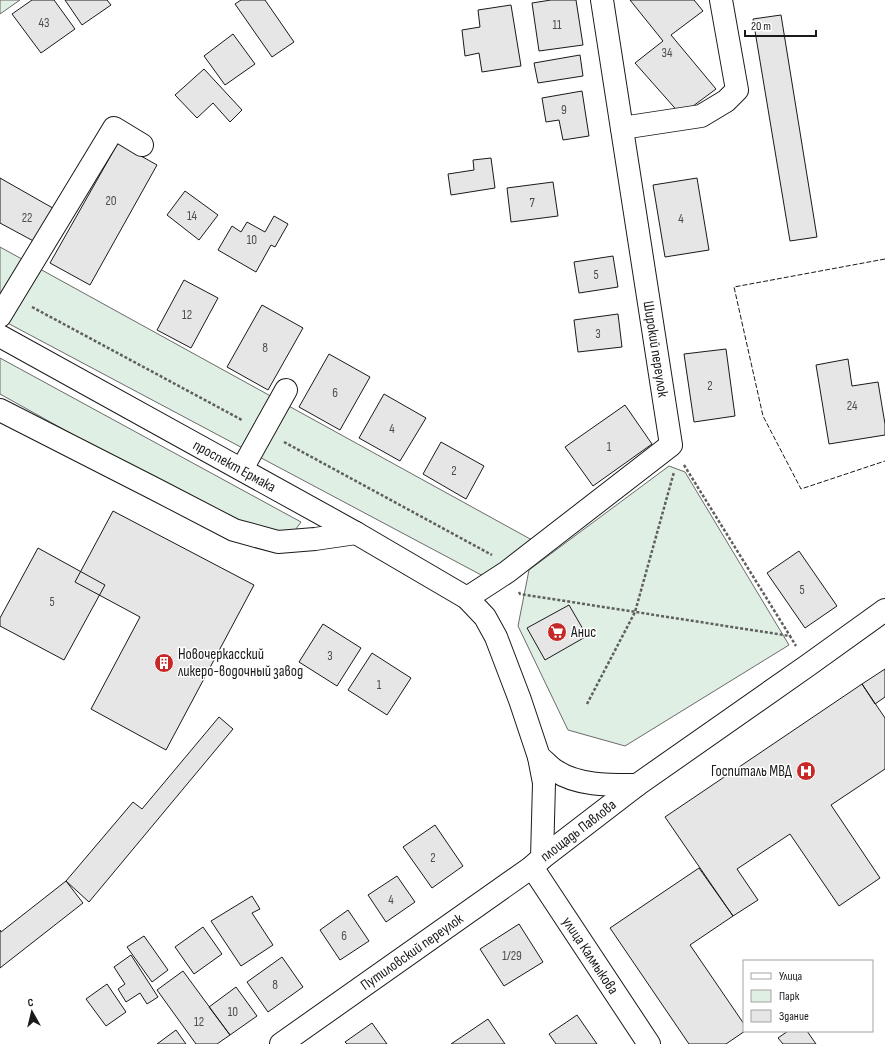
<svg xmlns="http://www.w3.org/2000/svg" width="885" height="1044" viewBox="0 0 885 1044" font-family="'Sofia Sans Condensed',sans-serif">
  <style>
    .green { fill: #e0efe3; stroke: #6a6a6a }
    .building { fill: #e6e6e6; stroke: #1a1a1a }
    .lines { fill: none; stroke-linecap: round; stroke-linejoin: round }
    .minor-casing { stroke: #1a1a1a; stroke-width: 24 }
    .path { stroke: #5f5f5f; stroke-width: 2.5; stroke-dasharray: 3 2; stroke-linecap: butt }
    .minor { stroke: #fff; stroke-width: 22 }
    .fence { stroke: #1a1a1a; stroke-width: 1; stroke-dasharray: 5 2; stroke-linecap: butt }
    .labels { text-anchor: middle; stroke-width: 3; stroke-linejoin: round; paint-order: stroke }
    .number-label { font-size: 13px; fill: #4d4d4d }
    .street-label { font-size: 15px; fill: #1a1a1a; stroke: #fff }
    .poi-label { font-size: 15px; fill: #1a1a1a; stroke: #fff; text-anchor: start }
  </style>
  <rect width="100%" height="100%" fill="#fff"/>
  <path class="green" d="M 0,0 L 20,0 L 0,14 Z
    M 0,247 L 532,540 L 485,577 L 0,319 Z
    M 0,358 L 301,522 L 293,533 L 237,526 L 0,394 Z
    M 669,466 L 685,472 L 789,645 L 625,746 L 568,730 L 518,626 L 529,570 Z"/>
  <path class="building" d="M 32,0 L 54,0 L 75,29 L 41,53 L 12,14 Z
    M 65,0 L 107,0 L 111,5 L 82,25 Z
    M 241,0 L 265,0 L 294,42 L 272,57 L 235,4 Z
    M 551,0 L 576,0 L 583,45 L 539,51 L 532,3 Z
    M 630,0 L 694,0 L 703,11 L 671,35 L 716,89 L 681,115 L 635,63 L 663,41 Z
    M 511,5 L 521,66 L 482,72 L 479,53 L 465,56 L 462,30 L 480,27 L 478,10 Z
    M 781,15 L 817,237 L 790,241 L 753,19 Z
    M 233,34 L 255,64 L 225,85 L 204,56 Z
    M 580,55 L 583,76 L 538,83 L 534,63 Z
    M 204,69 L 242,110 L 230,122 L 213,103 L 197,118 L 175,95 Z
    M 582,91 L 589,136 L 563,140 L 559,120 L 546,122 L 542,98 Z
    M 118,143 L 157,165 L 90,285 L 50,263 Z
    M 491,158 L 495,188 L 451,195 L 448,174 L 474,170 L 473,160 Z
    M 0,178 L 58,211 L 39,244 L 0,223 Z
    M 697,178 L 709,250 L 665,257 L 653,185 Z
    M 553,182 L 558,216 L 511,222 L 507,188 Z
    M 185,191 L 218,215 L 199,240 L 167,215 Z
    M 274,216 L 288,224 L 275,247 L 271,245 L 256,272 L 218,250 L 232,226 L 241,232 L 247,222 L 265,232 Z
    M 613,256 L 618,287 L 579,293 L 574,262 Z
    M 184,280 L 218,298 L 191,348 L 157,330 Z
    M 262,305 L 303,328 L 268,390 L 227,367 Z
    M 618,314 L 622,347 L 578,352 L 574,320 Z
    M 726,349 L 735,416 L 694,422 L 684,354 Z
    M 329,354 L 370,377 L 340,430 L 299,407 Z
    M 848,359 L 852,386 L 878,382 L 885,424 L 885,435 L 829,444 L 816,365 Z
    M 384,394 L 426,418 L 400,461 L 359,438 Z
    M 625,405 L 652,444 L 593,486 L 565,447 Z
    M 441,442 L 484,466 L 466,499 L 423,474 Z
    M 113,511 L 254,585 L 166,750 L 91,709 L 140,617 L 75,582 Z
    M 38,548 L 105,585 L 64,660 L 0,626 L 0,618 Z
    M 799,551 L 837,606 L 805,628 L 767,573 Z
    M 569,605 L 587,636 L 545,660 L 527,628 Z
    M 323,624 L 361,648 L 337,686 L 299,662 Z
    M 372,653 L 411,678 L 387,715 L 348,690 Z
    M 885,669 L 885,697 L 875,704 L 862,684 Z
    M 862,684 L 885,718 L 885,769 L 831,805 L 880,878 L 839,906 L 790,834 L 737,869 L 758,900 L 733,916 L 665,817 Z
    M 219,717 L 233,729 L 89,902 L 66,881 L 133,802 L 142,809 Z
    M 435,825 L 463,866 L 432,888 L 403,847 Z
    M 699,868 L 733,916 L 690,945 L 744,1024 L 744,1031 L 745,1031 L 726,1044 L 689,1044 L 610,928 Z
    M 397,876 L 415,902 L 386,922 L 368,895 Z
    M 66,881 L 83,903 L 0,968 L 0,930 L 1,932 Z
    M 252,896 L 260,909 L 252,913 L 273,945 L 241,966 L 211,921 Z
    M 348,910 L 369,941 L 340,960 L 320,930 Z
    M 519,924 L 543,962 L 504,986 L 480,949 Z
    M 203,927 L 222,954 L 194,974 L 175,947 Z
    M 144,936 L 168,970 L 152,982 L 127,947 Z
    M 131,955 L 158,997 L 147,1004 L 140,993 L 126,1002 L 118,989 L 125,984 L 114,967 Z
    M 282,957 L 303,987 L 268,1012 L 247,982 Z
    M 183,971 L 230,1035 L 217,1044 L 196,1044 L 157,990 Z
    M 107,984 L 126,1012 L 106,1026 L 86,999 Z
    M 236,987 L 257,1016 L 230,1035 L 209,1007 Z
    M 577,1015 L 597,1044 L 556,1044 L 549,1034 Z
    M 488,1019 L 505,1044 L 451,1044 Z
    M 372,1023 L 387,1044 L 347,1044 L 345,1042 Z
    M 176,1030 L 186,1044 L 157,1044 Z
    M 788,1031 L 807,1031 L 816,1044 L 783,1044 L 778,1038 Z"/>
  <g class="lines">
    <g class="minor-casing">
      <g id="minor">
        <path d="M 622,128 L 701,116 L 726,101 L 737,90 L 721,0"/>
        <path d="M 0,316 L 114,128 L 142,145"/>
        <path id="s1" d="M 0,336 L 356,533 L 467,598 L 485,617 L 496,637 L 520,700 L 539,757 L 544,783 L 542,858"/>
        <path d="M 0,410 L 155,489 L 234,530 L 278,542 L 315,539 L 356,533"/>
        <path d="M 242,469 L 286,390"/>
        <path d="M 467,598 L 507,572 L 671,445 L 602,0"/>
        <path d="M 539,757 C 545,761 550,768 556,771 C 578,786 612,785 637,785"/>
        <path id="s2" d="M 532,867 L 649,1044"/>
        <path id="s3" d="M 281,1044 L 532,867 L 542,858 L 637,785 L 807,666 L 885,610"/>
      </g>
    </g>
    <path class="path" d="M 32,307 L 242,420
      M 284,442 L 492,555
      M 684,465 L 790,636
      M 519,592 L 520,594 L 790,636 L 796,646
      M 587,704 L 635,612 L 674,472"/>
    <use href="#minor" class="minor"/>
    <path class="fence" d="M 885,259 L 734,287 L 763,416 L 801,489 L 885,461"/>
  </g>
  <defs>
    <g id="supermarket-disc" transform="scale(1)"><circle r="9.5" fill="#c62828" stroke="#fff"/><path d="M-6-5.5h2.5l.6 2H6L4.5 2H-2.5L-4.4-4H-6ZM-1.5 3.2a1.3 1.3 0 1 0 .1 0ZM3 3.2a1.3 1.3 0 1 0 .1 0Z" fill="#fff"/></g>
    <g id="building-disc" transform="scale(1)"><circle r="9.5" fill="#c62828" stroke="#fff"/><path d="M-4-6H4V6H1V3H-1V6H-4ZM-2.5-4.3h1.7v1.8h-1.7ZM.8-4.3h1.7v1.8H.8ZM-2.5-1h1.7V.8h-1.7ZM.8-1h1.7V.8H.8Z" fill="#fff"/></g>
    <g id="hospital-disc" transform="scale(1)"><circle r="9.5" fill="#c62828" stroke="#fff"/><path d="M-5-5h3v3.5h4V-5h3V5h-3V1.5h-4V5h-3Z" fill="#fff"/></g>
  </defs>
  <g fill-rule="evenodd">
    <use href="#supermarket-disc" x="557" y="632"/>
    <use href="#building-disc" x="164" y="663"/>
    <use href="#hospital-disc" x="806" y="771"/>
  </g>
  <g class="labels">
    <g class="number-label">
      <text x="44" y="27">43</text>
      <text x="557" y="29">11</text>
      <text x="667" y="57">34</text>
      <text x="564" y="114">9</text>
      <text x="111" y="205">20</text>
      <text x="532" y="207">7</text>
      <text x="192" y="220">14</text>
      <text x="27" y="222">22</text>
      <text x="681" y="223">4</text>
      <text x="252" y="244">10</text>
      <text x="596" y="279">5</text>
      <text x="187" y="319">12</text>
      <text x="598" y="338">3</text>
      <text x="265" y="352">8</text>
      <text x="710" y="390">2</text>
      <text x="335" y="397">6</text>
      <text x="852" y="410">24</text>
      <text x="392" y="433">4</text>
      <text x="609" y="451">1</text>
      <text x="454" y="475">2</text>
      <text x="802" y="594">5</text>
      <text x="52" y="606">5</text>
      <text x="330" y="660">3</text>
      <text x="379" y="689">1</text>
      <text x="433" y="862">2</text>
      <text x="391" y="904">4</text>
      <text x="344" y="940">6</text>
      <text x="512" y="960">1/29</text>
      <text x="275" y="989">8</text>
      <text x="233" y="1016">10</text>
      <text x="199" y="1026">12</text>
    </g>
    <g class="street-label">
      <text transform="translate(656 349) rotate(81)" y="5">Широкий переулок</text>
      <text dy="5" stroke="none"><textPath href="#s1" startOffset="268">проспект Ермака</textPath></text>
      <text dy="5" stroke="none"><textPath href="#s3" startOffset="366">площадь Павлова</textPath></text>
      <text dy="5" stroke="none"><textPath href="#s3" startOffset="160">Путиловский переулок</textPath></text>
      <text dy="5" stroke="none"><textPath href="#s2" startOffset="106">улица Калмыкова</textPath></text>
    </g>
    <g class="poi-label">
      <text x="571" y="637">Анис</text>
      <text x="178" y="659">Новочеркасский<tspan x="178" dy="17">ликеро-водочный завод</tspan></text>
      <text x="792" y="776" text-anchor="end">Госпиталь МВД</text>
    </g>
  </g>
  <rect x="743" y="960" width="130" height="72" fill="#ffffff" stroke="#a3a3a3"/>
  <rect x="751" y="973" width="20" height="6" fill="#ffffff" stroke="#a3a3a3"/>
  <text x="779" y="980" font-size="12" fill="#1a1a1a">Улица</text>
  <rect x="751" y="990" width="20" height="12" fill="#e0efe3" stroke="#a3a3a3"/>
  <text x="779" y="1000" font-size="12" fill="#1a1a1a">Парк</text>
  <rect x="751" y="1010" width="20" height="12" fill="#e6e6e6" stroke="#a3a3a3"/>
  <text x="779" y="1020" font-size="12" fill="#1a1a1a">Здание</text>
  <g transform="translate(32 1012) rotate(352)" stroke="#ffffff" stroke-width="3" paint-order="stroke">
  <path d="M0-3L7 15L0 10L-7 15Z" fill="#1a1a1a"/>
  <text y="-6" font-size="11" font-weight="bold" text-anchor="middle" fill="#1a1a1a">С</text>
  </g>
  <path d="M745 30v6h71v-6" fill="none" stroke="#1a1a1a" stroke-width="2"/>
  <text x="751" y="30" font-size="12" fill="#1a1a1a" stroke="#ffffff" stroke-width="3" paint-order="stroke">20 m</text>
</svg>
